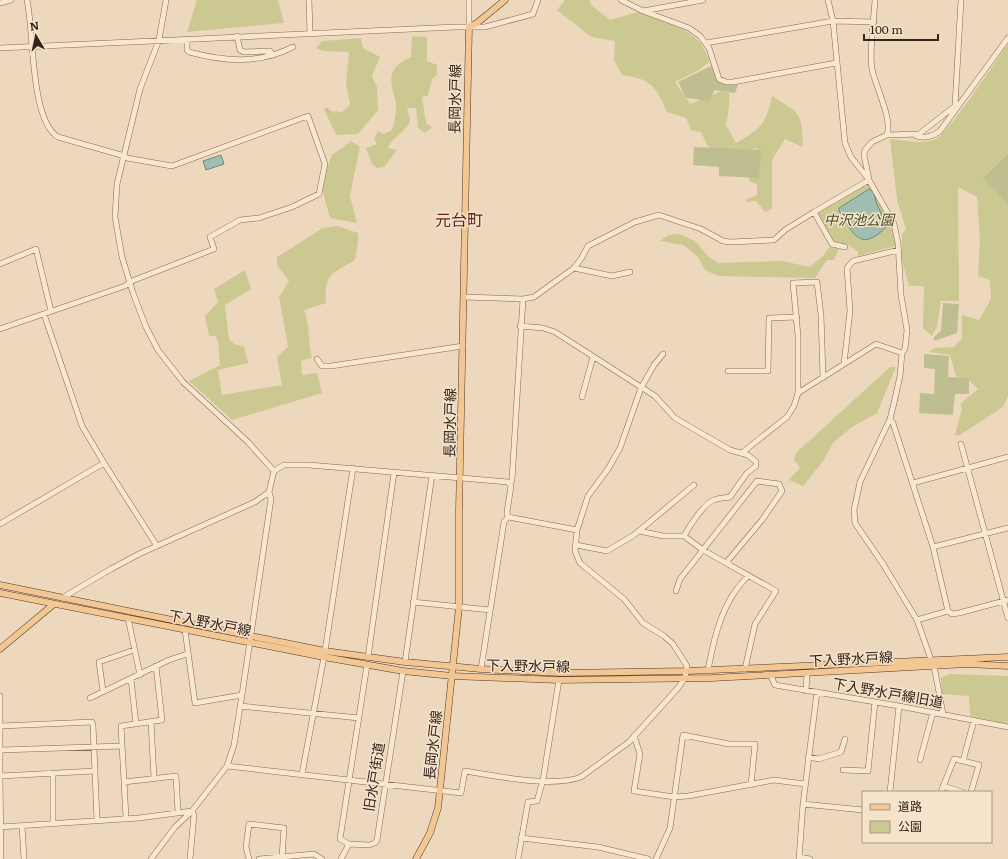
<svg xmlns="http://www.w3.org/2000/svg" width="1008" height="859" viewBox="0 0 1008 859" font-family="Literata,'Noto Sans JP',serif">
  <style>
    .green { fill: #cbc991 }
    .cemetery { fill: #bfbe91 }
    .water { fill: #a0beb1; stroke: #688b7e }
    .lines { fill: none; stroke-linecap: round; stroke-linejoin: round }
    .minor-casing { stroke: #856856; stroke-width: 6 }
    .major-casing { stroke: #52382b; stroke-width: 7 }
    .minor { stroke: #f8e6cf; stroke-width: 5 }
    .major { stroke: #f2c793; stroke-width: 6 }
    .labels { text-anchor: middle; stroke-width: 3; stroke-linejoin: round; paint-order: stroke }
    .street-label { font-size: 14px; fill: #34241b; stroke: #f5e3cc }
    .park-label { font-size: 14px; font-style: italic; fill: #4b5022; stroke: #f5e3cc }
    .quarter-label { font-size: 16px; fill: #601f1a; stroke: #f5e3cc }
  </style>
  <rect width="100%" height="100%" fill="#edd8bd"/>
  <path class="green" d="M 197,0 L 278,0 L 284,23 L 187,32 Z
    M 565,0 L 590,0 L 591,5 L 610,20 L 638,12 L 685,30 L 701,43 L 710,61 L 699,70 L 675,82 L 690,104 L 722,91 L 729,93 L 729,107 L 726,125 L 736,143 C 761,129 766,124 772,96 C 801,114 802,112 803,147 L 785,139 L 772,160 L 772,209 L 765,212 L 756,201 L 747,202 L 745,200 L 757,195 L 757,184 L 750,182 L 748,177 L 759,178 L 757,148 L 720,157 L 707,145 L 701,132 L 691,130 L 686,118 L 667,112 C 656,86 651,79 622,75 L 614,60 L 615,41 L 591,37 L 557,10 Z
    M 412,36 L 427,37 L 427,61 L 437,65 L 437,75 L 432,79 L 428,96 L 422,97 L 426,123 L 432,127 L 425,133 L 418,128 L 416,108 L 407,108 C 408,111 410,117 410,120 C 407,132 392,137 388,148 L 397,150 L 384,167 L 377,168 L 372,164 L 366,148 L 377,144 L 374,139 L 378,131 L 383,134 L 391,131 C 395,123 396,115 396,107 C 396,96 387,80 394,70 C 397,64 405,60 411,57 Z
    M 361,38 L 363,48 L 380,57 L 372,76 L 377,87 L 378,110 L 358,134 L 336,135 L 324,109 L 327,107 L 331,111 L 342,112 L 350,105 L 346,84 L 349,52 L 323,51 L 316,48 L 322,41 Z
    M 1008,44 L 1008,396 L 1003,407 L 960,435 L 955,435 L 962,409 L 960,404 L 978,389 L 969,380 L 956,376 L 950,355 L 929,352 L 934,348 L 954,347 L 962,338 L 962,315 L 979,320 L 991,299 L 990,280 L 978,276 L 980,240 L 977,197 L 958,187 L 959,301 L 941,301 L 937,326 L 932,336 L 923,328 L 924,286 L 909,286 L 902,261 L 902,234 L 906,229 L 897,200 L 890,139 C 903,140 923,145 936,139 C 949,132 996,61 1008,44 Z
    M 351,141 L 360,147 L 350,196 L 357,223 L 330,218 L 322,189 L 325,173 L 332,155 Z
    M 866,184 L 870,185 L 891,225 L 896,246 L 858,256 L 858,252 L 849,245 L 834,241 L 818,214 L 818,211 Z
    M 337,226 L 358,233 C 359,243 356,250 355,260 C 332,274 324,273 326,303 L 304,310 C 310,326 308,342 312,358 L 301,361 L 302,375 L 317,373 L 322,393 L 232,420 L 189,381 L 220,365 L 218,341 L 215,336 L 209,336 L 205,316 L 218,302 L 214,289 L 245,270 L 251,289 L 225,305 L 229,339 L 234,344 L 244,347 L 248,363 L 218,370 L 222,395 L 282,385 L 277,357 L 288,347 L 279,297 L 289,281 L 277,265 L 277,257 L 323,228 Z
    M 679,234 L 695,241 L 708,256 L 718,263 L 782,261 L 810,267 L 823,256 L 829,247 L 839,249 L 834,260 L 827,260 L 815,278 L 718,276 L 705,270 L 698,257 L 683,245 L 660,241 L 669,235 Z
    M 890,367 L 896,367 L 877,413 L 852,427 L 833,443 L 824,460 L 803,486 L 789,480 L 800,468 L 794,459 L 797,452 Z
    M 950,674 L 1008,676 L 1008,725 L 970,716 L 969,696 L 942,694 L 941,678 Z"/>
  <path class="cemetery" d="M 711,66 L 720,83 L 738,85 L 735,93 L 714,90 L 710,101 L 686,98 L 678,82 Z
    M 694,147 L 761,150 L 759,178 L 719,176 L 719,167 L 693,165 Z
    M 1008,154 L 1008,204 L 983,178 Z
    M 943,303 L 959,304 L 957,333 L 934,341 L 934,337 L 941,331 Z
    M 924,354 L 949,356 L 948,377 L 969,378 L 969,394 L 955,394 L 953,415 L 919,413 L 920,393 L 934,394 L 935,369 L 924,368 Z"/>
  <path class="water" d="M 221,155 L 224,164 L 206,170 L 203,161 Z
    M 869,189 L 874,193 L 876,202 L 887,226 C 861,253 854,235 839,211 L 839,208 Z"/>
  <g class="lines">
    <g class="minor-casing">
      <path id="minor" d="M 166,0 L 159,40 L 140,89 L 117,184 L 115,217 L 122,257 L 133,293 L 146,327 L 158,350 L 183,382 L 248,442 L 274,471
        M 309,0 L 310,33
        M 621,0 L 643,11 L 689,28 L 700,36 L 709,48 L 719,79 L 726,82 L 733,82 L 836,63
        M 828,0 L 833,21 L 845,143 L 851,157 L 869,180 L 894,224 L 898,243 L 901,295 L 907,330 L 905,349 L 902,353 L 900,376 L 894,403 L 890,419 L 860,482 L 854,510 L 855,523 L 883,564 L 917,620 L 935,671 L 943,714
        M 875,0 C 874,18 869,53 872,69 C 875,85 893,120 887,135
        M 0,3 L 11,0
        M 643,11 L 703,0
        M 469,27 L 469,0
        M 237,36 L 240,50 L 244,52 L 270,51 L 273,55
        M 187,39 L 187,50 L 189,52 C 226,62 259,64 293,47
        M 706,43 L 833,21 L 874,22
        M 0,48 L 456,27 L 485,27 L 533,14 L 538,0
        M 916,136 C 924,139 934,136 940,131 L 1008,38
        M 869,179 L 864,155 L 865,150 L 872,142 L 887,135 L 919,134 L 955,106 L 961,0
        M 814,212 L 832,244 L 845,247
        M 0,264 L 36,249 L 51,311
        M 574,268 L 612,276 L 630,272
        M 464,297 L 523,299 L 534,297 L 574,268 L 581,259 L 588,246 L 635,222 L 659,215 L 701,229 L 723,241 L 730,242 L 774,240 L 785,230 L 814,212 L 869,180
        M 44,314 L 82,426 L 104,463 L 157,546
        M 520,326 L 543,328 L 555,332 L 655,396 L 675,418 L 730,450 L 748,455 L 756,462 L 756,466 L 747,473 L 730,497 C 725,498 719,498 714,500 C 704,503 689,527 684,536
        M 0,329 L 125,286 L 132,281 L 214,249 L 210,237 L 240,220 L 259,218 L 292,207 L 319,194 L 325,164 L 308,116 L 172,166 L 127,158 L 121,155 L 58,137 C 30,120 34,31 27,0
        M 317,359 L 322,366 L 331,366 L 463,346
        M 844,364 L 850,311 L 847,268 L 853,261 L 899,250
        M 728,371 L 768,371 L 769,318 L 797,317
        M 798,393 L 876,344 L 902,353
        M 582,397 L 593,357
        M 890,419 L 893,423 L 933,547 L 948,611
        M 961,444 L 1008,618
        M 743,452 L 787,417 L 794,406 L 798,393 L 798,336 L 793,283 L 817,282 L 821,315 L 823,377
        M 913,483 L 1008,457
        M 510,484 L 512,480 L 523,299
        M 0,524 L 104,463
        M 577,530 L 588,496 L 608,469 L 620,448 L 641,388 L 654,365 L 663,354
        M 639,531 L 663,536 L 684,536 L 703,550 L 776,591 L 755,624 L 745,669
        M 576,545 L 607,551 L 634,535 L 694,485
        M 933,547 L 1008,528
        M 676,591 L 680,579 L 757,481 L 779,484 L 782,491 L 762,520 L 726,563
        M 62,598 L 111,569 L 139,554 L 255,502 L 269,492 L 274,471 L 284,465 L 309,465 L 508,482 L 511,486 L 507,512 L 508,517 L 577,530 L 575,551 L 580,563 L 624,599 L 643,623 L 664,636 L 673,644 L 687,666 L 685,678 L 678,688 L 629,742 L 581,777 C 552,788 497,776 465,771 L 461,793 L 227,766
        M 413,602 L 490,610
        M 128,618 L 140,675
        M 917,620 L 948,611 L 952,614 L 959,613 L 1008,600
        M 185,630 L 195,703 L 242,695
        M 325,651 L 353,468
        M 368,657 L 394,473
        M 405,662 L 432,475
        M 481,669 L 504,522 L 508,517
        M 708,670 C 713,644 719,615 734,593 C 738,587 743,581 748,576
        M 771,676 L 775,685 L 899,706 L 1008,727
        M 131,679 L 136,724
        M 103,691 L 99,662 L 134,650
        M 806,691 L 807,673
        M 0,696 L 0,776 L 95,771
        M 90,698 L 169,660 L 187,654
        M 240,706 L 359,718
        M 151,722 L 154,778
        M 1,726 L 92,722 L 93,725 L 97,820
        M 634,736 L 640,754 L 634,791 L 674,797 L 688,796 L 774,780 L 805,784
        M 1,750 L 122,746
        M 808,757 L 819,759 L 841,752 L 845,739
        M 920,760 L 933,712
        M 963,761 L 979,765 L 971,792
        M 843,770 L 868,771 L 875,702
        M 302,774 L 324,657
        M 0,776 L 1,859
        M 124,782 L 176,776 L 178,812
        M 943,786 L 962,792
        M 890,792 L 899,706
        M 941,792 L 954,759 L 963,761 L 974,720
        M 803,804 L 863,810
        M 126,818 L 121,726 L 162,720 L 156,666
        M 53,824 L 53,773
        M 22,826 L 24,859
        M 0,827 L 139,818 L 192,811 L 194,815 L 190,859
        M 521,838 L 598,847 L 648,859
        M 349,844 L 340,839 L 367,665
        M 799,857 L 810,859
        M 151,859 L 175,827 L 192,811 L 227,766 L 234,745 L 242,695 L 271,499 L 269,492
        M 249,859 L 246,847 L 249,824 L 284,828 L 282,857
        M 259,859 L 314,854 L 322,859
        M 341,859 L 349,844 L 369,845 L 375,843 L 377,840 L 403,671
        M 518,859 L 528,802 L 537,801 L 543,780 L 559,680
        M 656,859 L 670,828 L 683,735 L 729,744 L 755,744 L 751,785
        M 799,859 L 803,804 L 817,692"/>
    </g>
    <g class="major-casing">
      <path id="major" d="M 0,585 L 325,651 L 405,662 L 481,669 L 561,673 L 687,671 L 1008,657
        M 0,593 L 324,657 L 403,671 L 452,676 L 559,680 L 712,678 L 967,664 L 1008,666
        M 0,649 L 54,604
        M 416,859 L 430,833 L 438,808 L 459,607 L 459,510 L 469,27 L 477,23 L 505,0"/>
    </g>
    <use href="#minor" class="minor"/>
    <use href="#major" class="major"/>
  </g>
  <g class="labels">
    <g class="street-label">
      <text transform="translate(455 99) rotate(-89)" y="5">長岡水戸線</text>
      <text transform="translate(450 423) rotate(-89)" y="5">長岡水戸線</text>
      <text transform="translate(210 623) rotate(11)" y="5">下入野水戸線</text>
      <text transform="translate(851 659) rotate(-3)" y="5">下入野水戸線</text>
      <text transform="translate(528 666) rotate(1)" y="5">下入野水戸線</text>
      <text transform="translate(888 693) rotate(10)" y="5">下入野水戸線旧道</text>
      <text transform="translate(433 745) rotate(-84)" y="5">長岡水戸線</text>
      <text transform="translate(374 777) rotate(-81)" y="5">旧水戸街道</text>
    </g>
    <g class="park-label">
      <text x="859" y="225">中沢池公園</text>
    </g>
    <g class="quarter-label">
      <text x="459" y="226">元台町</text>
    </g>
  </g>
  <rect x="862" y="791" width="130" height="52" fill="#f5e3cc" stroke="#a89785"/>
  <rect x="870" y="804" width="20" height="6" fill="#f2c793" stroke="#a89785"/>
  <text x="898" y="811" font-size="12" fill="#34241b">道路</text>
  <rect x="870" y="821" width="20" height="12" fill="#cbc991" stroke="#a89785"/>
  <text x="898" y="831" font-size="12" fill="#34241b">公園</text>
  <g transform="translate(36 36) rotate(351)" stroke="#f5e3cc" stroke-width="3" paint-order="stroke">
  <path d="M0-3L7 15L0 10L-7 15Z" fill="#34241b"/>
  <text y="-6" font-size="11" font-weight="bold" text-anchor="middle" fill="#34241b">N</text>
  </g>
  <path d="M864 34v6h74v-6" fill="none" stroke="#34241b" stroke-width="2"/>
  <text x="870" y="34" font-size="12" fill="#34241b" stroke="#f5e3cc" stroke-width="3" paint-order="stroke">100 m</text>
</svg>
